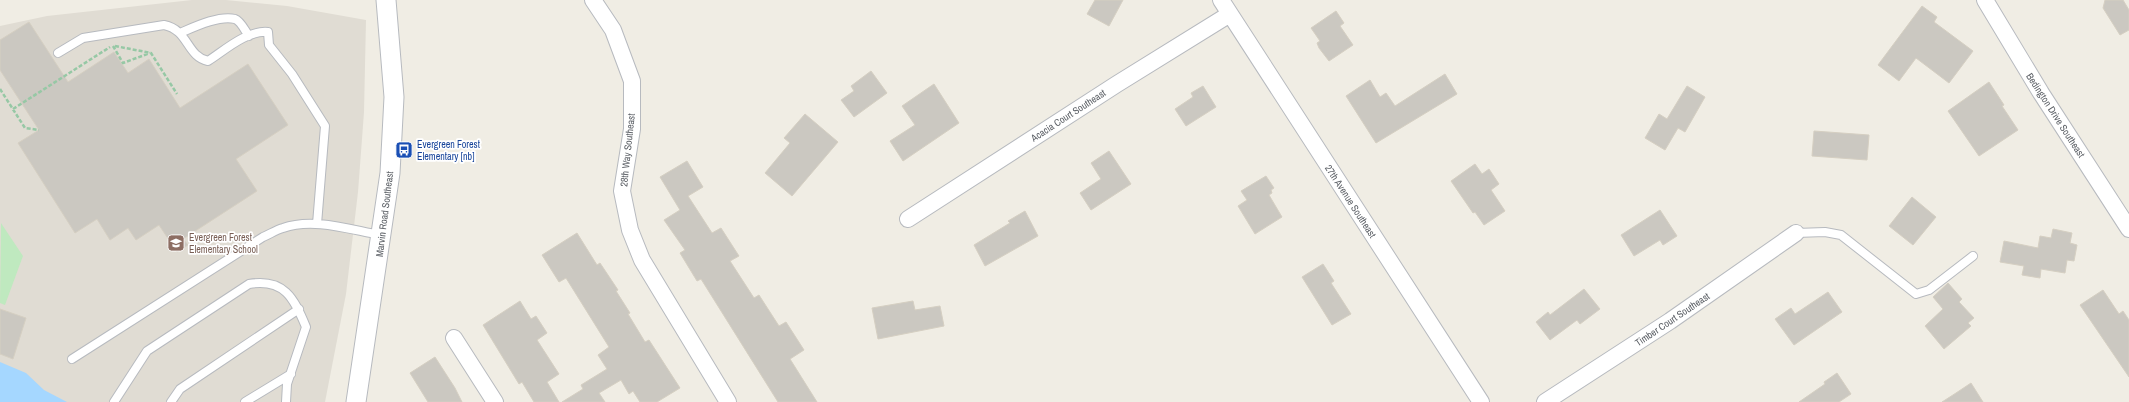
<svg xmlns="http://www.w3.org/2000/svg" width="2129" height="402" viewBox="0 0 2129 402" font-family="'Archivo Narrow',sans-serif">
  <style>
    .education { fill: #e0dcd3 }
    .green { fill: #bfe9bf }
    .water { fill: #a5d7ff }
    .building { fill: #cbc8c1; stroke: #d5cfc2 }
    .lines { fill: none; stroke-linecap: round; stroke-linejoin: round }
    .service-casing { stroke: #b7babf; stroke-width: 10 }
    .minor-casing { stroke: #b7babf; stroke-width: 18 }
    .tertiary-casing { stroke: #b7babf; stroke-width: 21 }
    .path { stroke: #96c8a5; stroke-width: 2.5; stroke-dasharray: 4 2; stroke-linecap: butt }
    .service { stroke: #fff; stroke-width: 8 }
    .minor { stroke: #fff; stroke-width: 16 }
    .tertiary { stroke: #fff; stroke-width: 19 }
    .labels { text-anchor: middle; stroke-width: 3.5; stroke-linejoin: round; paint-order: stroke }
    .street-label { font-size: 10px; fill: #5c6066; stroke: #fff }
    .transit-label { font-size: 10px; fill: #164399; stroke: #fff; text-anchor: start }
    .education-label { font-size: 10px; fill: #785e54; stroke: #fff; text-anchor: start }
  </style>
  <rect width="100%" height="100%" fill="#f0ede4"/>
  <path class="education" d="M 192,0 L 226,0 L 287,6 L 366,20 L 364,112 L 358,192 L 346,294 L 325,402 L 0,402 L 0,26 L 47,16 Z"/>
  <path class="green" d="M 1,223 L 23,256 L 5,305 L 0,303 Z"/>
  <path class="water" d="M 0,362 L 26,373 L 44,390 L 67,402 L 0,402 Z"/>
  <path class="building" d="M 1095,0 L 1123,0 L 1109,26 L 1087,14 Z
    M 2105,0 L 2123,0 L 2129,10 L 2129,30 L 2120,35 L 2103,8 Z
    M 1922,6 L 1937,17 L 1934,22 L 1973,51 L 1949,83 L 1916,58 L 1899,81 L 1878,65 Z
    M 1336,11 L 1344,23 L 1340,26 L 1353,45 L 1329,61 L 1319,48 L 1317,43 L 1320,41 L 1311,28 Z
    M 29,22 L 68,82 L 114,52 L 128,73 L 149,59 L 180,108 L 248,64 L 288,125 L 236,159 L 257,191 L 183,239 L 188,245 L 177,252 L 159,225 L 136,240 L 128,228 L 110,240 L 97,219 L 75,233 L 18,143 L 39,130 L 0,70 L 0,40 Z
    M 871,71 L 887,93 L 854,117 L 841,100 L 854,91 L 851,86 Z
    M 1445,74 L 1457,94 L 1376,143 L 1346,96 L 1370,80 L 1380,97 L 1386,93 L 1395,106 Z
    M 1989,82 L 2004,105 L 2002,106 L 2018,130 L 1979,156 L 1948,111 Z
    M 934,84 L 959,123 L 903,161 L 890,141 L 915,125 L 902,106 Z
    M 1203,86 L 1216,107 L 1186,126 L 1175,109 L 1193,97 L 1191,93 Z
    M 1687,86 L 1705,97 L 1685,132 L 1678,128 L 1665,150 L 1645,138 L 1659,114 L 1667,119 Z
    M 805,114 L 838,142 L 792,196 L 765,173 L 790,143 L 784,138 Z
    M 1814,131 L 1869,135 L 1867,160 L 1812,156 Z
    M 1109,151 L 1131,184 L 1091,210 L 1080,193 L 1101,179 L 1091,163 Z
    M 687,161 L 703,187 L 688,196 L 712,233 L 721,228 L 739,256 L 730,261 L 754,298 L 759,295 L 779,326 L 786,322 L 804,350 L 790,359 L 817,402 L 778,402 L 701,279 L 697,281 L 680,253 L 685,250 L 664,220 L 680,210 L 660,177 Z
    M 1475,164 L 1482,174 L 1489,169 L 1499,184 L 1491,190 L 1505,211 L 1484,225 L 1475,212 L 1473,213 L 1451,181 Z
    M 1266,176 L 1274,188 L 1271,190 L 1272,193 L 1269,195 L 1282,217 L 1255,234 L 1238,206 L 1247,200 L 1241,191 Z
    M 1912,197 L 1936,217 L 1913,245 L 1889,226 Z
    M 1660,210 L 1677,236 L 1663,245 L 1660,240 L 1634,256 L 1621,235 Z
    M 1025,211 L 1038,236 L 985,266 L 974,245 L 1010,223 L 1008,221 Z
    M 2053,229 L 2072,233 L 2070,243 L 2077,245 L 2074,261 L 2067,260 L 2065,273 L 2041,269 L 2040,278 L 2022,275 L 2024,266 L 2000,262 L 2004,241 L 2038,248 L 2040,236 L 2051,238 Z
    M 577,233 L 597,265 L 600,263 L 618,290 L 616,291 L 630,313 L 628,314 L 645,342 L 649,340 L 680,388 L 657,402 L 640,402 L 633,391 L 629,394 L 621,380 L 599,393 L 605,402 L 562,402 L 583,389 L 581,385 L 607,369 L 598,355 L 609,347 L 566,278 L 559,282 L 542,255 Z
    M 1323,264 L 1334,281 L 1331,283 L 1351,314 L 1332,325 L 1302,277 Z
    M 1948,283 L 1962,299 L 1959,302 L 1974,318 L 1968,323 L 1971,326 L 1944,349 L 1925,326 L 1943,309 L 1933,297 Z
    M 1584,289 L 1600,309 L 1580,324 L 1577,320 L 1550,340 L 1536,322 L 1548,312 L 1550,315 Z
    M 2103,290 L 2119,314 L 2123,311 L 2129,320 L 2129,377 L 2080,305 Z
    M 1828,292 L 1842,312 L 1794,345 L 1775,319 L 1791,308 L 1795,314 Z
    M 520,301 L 531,319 L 536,316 L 547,333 L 537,340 L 559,374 L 547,382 L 559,402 L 534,402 L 522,382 L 519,384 L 483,325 Z
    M 913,301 L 915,310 L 940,306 L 944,326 L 878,339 L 872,308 Z
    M 0,309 L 26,318 L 13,359 L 0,354 Z
    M 435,357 L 455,388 L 462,402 L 428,402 L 410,373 Z
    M 1837,373 L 1851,394 L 1839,402 L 1799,402 L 1825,384 L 1824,382 Z
    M 1971,383 L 1983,402 L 1942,402 L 1956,393 Z"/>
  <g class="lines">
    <g class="service-casing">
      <path id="service" d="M 180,33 C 194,27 219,15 235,19 C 241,21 245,31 249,36
        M 58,53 L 83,38 L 164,25 C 189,30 186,56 208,61 C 225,50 247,30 268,32 L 269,45 L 292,74 L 325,126 L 317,224
        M 1796,233 L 1825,232 L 1841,235 L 1916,294 L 1929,290 L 1973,256
        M 72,359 L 263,237 C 270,234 276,230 283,228 C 313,217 351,230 381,235
        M 114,402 L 147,351 L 249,284 C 284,278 294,298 306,327 L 287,384 L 286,402
        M 171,402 L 180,389 L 299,309
        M 245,402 L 291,374"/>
    </g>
    <g class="minor-casing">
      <path id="minor" d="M 593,0 L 613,30 L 632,81 L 632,129 L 622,191 L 630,230 L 642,260 L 728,402
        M 1221,0 L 1481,402
        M 1985,0 L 2041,93 L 2129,229
        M 908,219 L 1117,84 L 1230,14
        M 454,338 L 495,402
        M 1545,402 L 1670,321 L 1796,233"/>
    </g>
    <g class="tertiary-casing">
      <path id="tertiary" d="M 356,402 L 390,173 L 394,97 L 386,0"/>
    </g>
    <path class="path" d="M 113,46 L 123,63 L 150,53
      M 115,46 L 151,53 L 177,94
      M 0,89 L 25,128 L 39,130
      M 13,109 L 110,47"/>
    <use href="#service" class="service"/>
    <use href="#minor" class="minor"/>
    <use href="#tertiary" class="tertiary"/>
  </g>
  <defs>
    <g id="bus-square" transform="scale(0.9)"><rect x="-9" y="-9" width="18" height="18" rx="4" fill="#1a4fb4" stroke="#fff"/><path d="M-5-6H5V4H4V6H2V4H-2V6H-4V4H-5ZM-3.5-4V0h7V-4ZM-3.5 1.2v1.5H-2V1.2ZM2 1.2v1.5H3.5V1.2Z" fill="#fff"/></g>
    <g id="school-square" transform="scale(0.9)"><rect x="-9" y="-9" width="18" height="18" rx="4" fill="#8d6e63" stroke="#fff"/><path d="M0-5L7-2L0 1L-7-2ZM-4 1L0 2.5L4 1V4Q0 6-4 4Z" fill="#fff"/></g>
  </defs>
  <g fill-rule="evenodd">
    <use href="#bus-square" x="404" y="150"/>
    <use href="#school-square" x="176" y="243"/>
  </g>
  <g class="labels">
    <g class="street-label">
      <text transform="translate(1068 115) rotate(-33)" y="4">Acacia Court Southeast</text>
      <text transform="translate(2056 115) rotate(57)" y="4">Bedington Drive Southeast</text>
      <text transform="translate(627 150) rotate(-84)" y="4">28th Way Southeast</text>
      <text transform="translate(1351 201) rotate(57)" y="4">27th Avenue Southeast</text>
      <text transform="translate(384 214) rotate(-83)" y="4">Marvin Road Southeast</text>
      <text transform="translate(1672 319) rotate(-34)" y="4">Timber Court Southeast</text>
    </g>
    <g class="transit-label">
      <text x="417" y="148">Evergreen Forest<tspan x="417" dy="12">Elementary [nb]</tspan></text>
    </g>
    <g class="education-label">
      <text x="189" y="241">Evergreen Forest<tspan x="189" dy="12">Elementary School</tspan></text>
    </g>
  </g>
</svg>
